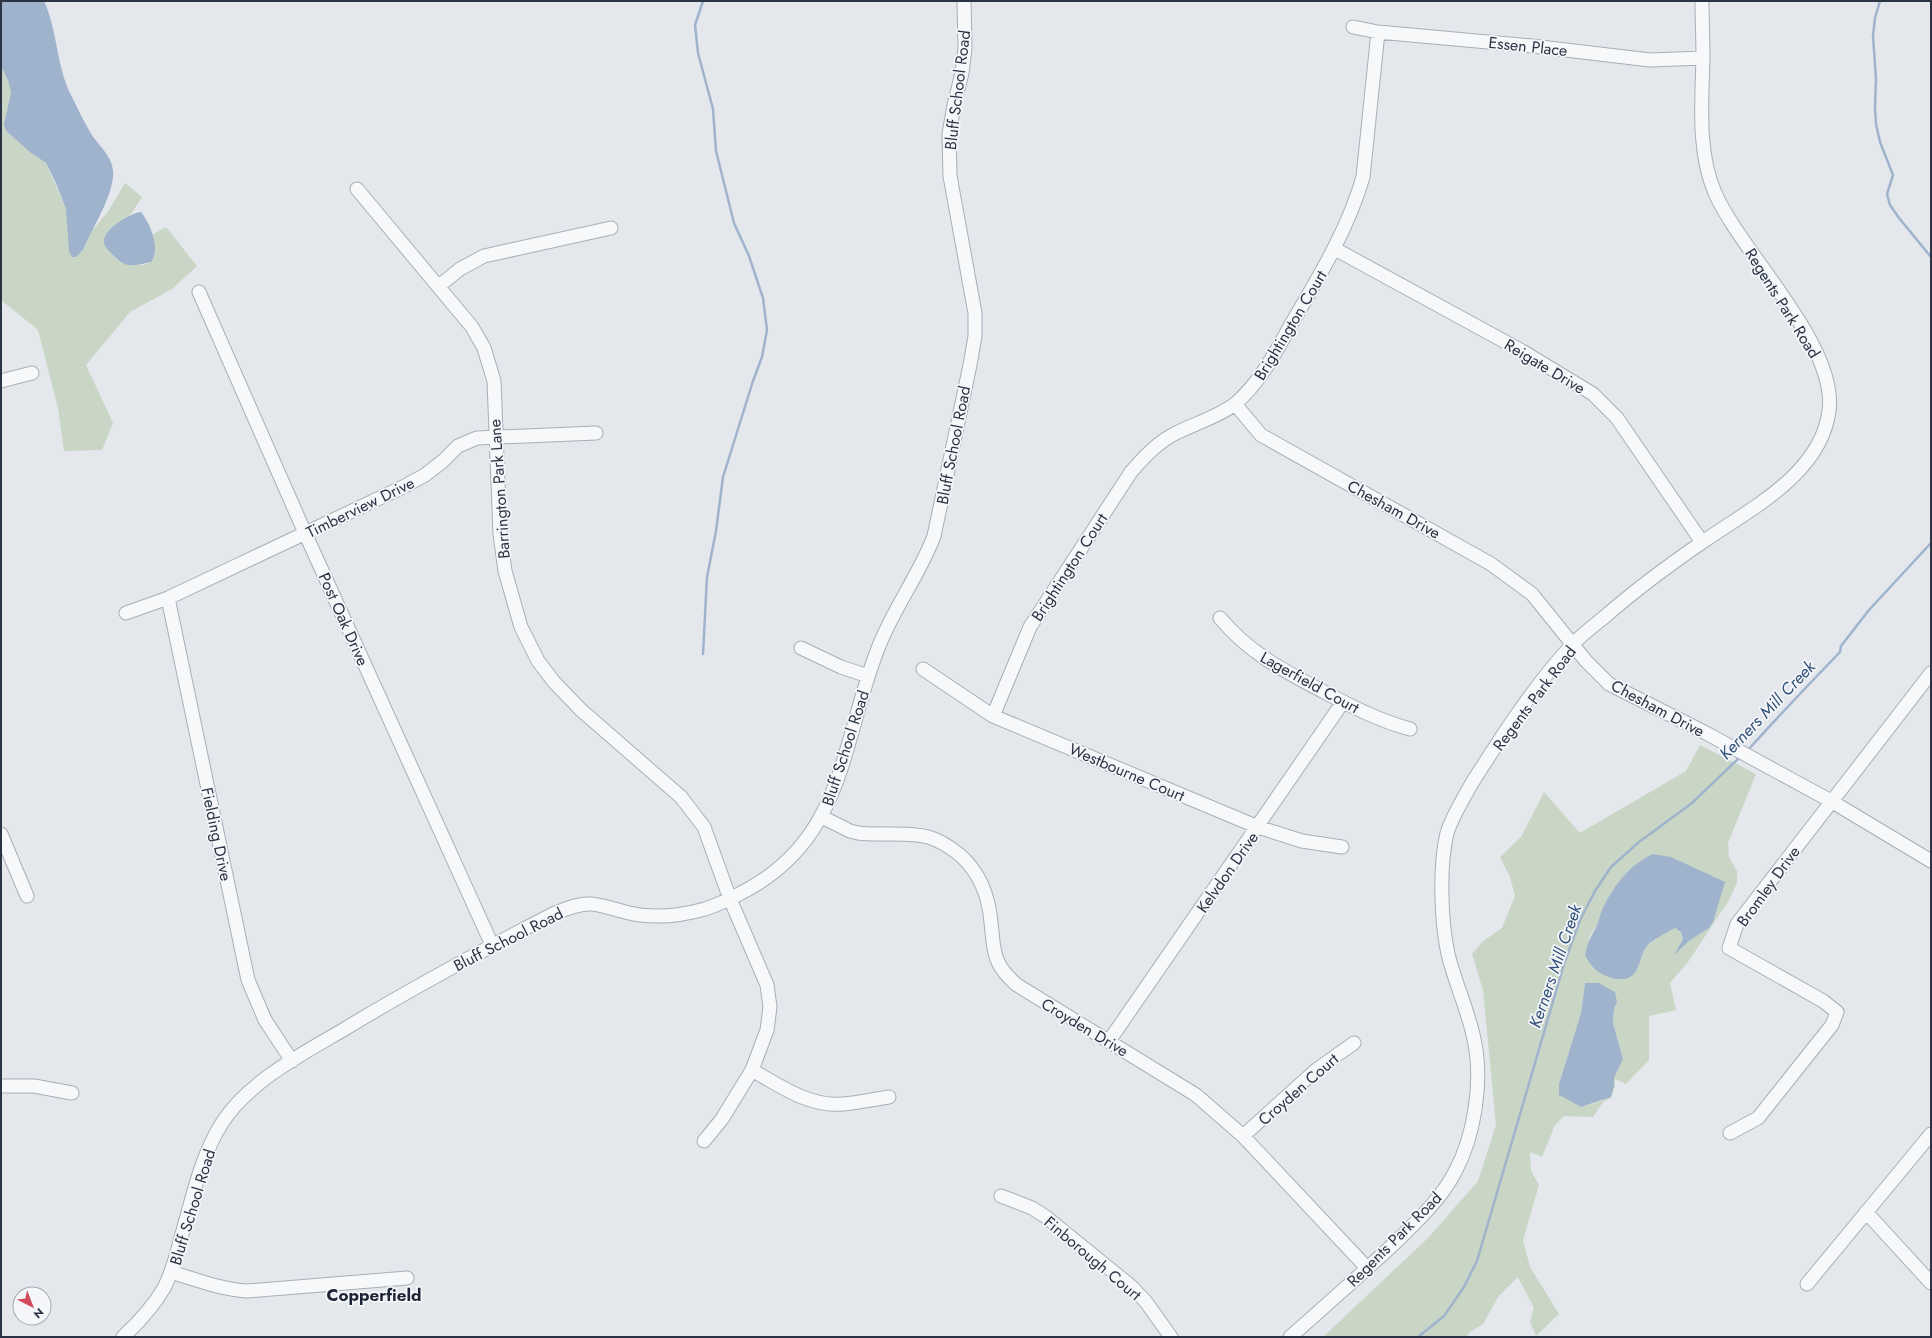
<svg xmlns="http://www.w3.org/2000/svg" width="1932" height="1338" viewBox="0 0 1932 1338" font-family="Jost,sans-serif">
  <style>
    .green { fill: #c9d6c5; fill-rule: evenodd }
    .water { fill: #9fb4cc }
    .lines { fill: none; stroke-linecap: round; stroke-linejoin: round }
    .stream { stroke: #9fb4cc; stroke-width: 2.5 }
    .minor-casing { stroke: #a9aeb7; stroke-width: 15 }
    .minor { stroke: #f7f8fa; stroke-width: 13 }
    .labels { text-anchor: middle; stroke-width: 3.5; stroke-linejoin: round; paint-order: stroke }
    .street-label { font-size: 16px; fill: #2b3445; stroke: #f4f6f9 }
    .water-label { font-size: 17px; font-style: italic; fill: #34527a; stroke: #f4f6f9 }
    .neighbourhood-label { font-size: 17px; font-weight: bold; fill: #1d2536; stroke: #f4f6f9 }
  </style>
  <rect width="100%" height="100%" fill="#e4e7ec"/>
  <path class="green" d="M 1,66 C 6,75 11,83 11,93 C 12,106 5,118 6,131 L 31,153 L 46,163 L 66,209 L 69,224 L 69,245 L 76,257 L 83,250 L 92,231 L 109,210 L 125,183 L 142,197 L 131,214 L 114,226 L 105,246 C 109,250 113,256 117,260 C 121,263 128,263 132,264 C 157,269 156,253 152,235 L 166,227 L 197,266 L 172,289 L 130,312 L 86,365 L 113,423 L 102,450 L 64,451 L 58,408 L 38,330 L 1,300 Z
    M 1700,745 L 1756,774 L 1728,843 L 1729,857 L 1737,871 L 1737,883 L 1729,900 L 1688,962 L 1670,983 L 1676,1010 L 1649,1016 L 1649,1060 L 1626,1084 L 1615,1079 L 1615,1086 L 1611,1098 L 1603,1102 L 1593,1117 L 1564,1116 L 1555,1125 L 1542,1157 L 1530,1152 L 1531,1171 L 1539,1185 L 1523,1240 L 1530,1267 L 1559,1314 L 1536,1336 L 1530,1322 L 1534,1308 L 1518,1277 L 1498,1297 L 1483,1324 L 1470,1332 L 1467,1337 L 1323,1337 L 1429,1237 L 1478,1181 L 1496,1125 L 1483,990 L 1472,954 L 1482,942 L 1502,928 L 1515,896 L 1510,877 L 1500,857 L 1521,837 L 1544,792 L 1580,833 L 1686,771 ZM 1613,888 L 1703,933 L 1695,936 L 1675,953 L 1683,939 L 1681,932 L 1675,928 C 1653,941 1644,942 1638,968 L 1620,980 C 1604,975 1595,971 1585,956 L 1590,935 L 1597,925 ZM 1585,983 L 1617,1002 L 1614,1009 L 1613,1023 L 1623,1059 L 1614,1078 L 1614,1086 L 1602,1101 L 1581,1107 L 1559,1084 L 1581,1013 Z"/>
  <path class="water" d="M 1,1 L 44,1 C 58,31 56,67 72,97 C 78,109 85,124 92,135 C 99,146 112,156 113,171 C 115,193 92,229 83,250 L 76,257 L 72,257 L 69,251 L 66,209 L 55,181 L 46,163 L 31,153 L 6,131 L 4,125 L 11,93 L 8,80 L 1,66 Z
    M 141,212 C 150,223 161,249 151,262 C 131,267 124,268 110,252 C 107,249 104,246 104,241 C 104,229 130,213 141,212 Z
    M 1653,854 L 1671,857 L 1725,882 L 1713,922 L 1709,928 L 1689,941 L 1674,955 L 1683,939 L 1681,932 L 1675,928 C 1670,931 1651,941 1649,944 C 1641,952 1642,959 1637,969 C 1629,987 1603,978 1593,967 C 1590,964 1588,960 1585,956 C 1587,941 1591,938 1597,925 C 1599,920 1600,915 1602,910 C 1614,885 1628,866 1653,854 Z
    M 1585,983 L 1599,983 L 1615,992 L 1617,1002 L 1614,1009 L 1613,1023 L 1623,1059 L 1614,1078 L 1614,1086 L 1611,1097 L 1581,1107 L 1559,1095 L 1559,1084 L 1581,1013 Z"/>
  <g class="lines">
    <path class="stream" d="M 703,1 L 695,25 L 698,53 L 713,109 L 716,151 L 734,223 L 749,256 L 763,298 L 767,330 L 762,357 L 753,381 L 723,477 L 716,531 L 707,577 L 703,654
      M 1880,1 L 1875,18 L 1873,36 L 1876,79 L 1875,107 L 1876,124 L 1880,142 L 1893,175 L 1887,194 L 1890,205 L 1899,218 L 1931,257
      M 1747,751 C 1777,718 1808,685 1840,652 L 1841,646 L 1869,610 L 1931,543
      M 1418,1337 L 1444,1316 L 1464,1287 L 1477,1261 L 1564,964 L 1580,920 L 1595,891 L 1611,867 L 1639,842 L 1692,803 L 1740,757"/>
    <g class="minor-casing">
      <path id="minor" d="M 1353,27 L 1378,32 L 1532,46 L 1650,60 L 1703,58
        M 357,189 L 472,327 L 484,348 L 494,381 L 500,534 L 505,571 L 521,627 L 538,661 L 554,682 L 581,710 L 681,797 L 704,827 L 730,899 L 767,985 L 770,1007 L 767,1030 L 752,1070 L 722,1119 L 704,1141
        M 1335,249 L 1522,351 L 1593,394 L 1617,418 L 1702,542
        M 439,286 L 460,269 L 484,256 L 611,228
        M 199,292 L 305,533 L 492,945
        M 1,381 L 32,373
        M 1235,404 L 1261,435 L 1491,564 L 1532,594 L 1586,661 L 1609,684 L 1706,733 L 1831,801 L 1931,861
        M 168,598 L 248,980 L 265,1020 L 292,1061
        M 126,613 L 168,598 L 403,487 L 425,475 L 443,461 L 458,446 L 477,438 L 596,433
        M 1220,618 C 1251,655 1285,671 1326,693 C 1353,707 1380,721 1410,729
        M 801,648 L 841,667 L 868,676
        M 923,669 L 993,716 L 1258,827 L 1302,841 L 1342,847
        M 993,716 L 1030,627 L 1131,472 C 1144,457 1158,442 1176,433 C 1192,425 1224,414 1236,403 C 1262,380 1276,351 1293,321 C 1320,275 1348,229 1363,177 L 1378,32
        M 822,817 L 850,831 L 858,833 C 880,836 906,831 928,837 C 940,840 950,847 960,855 C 980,873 989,896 991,923 C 993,936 992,949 998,962 C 1002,971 1009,978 1017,985 L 1196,1095 L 1243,1136 L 1368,1269
        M 1,834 L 27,896
        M 1109,1041 L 1343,702
        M 752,1070 C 780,1086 809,1107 843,1104 C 859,1103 874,1099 889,1097
        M 1,1086 L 34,1086 L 72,1093
        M 1730,1133 L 1758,1118 L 1832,1025 L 1837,1012 L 1823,1001 L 1729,948 L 1737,924 L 1931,673
        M 1243,1136 L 1316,1070 L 1354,1043
        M 1001,1196 L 1032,1208 L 1046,1217 L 1132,1287 L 1146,1302 L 1171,1337
        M 1866,1212 L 1931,1283
        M 171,1272 C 197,1280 220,1289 247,1291 L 407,1278
        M 1807,1284 L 1931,1134
        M 123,1337 C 139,1322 153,1307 164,1288 C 173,1271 177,1252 182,1234 C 193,1196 201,1156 222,1123 C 248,1082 302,1054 343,1030 C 412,988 483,950 555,913 C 566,909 579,903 591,904 C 603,905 617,910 629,913 C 655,919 680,916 705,909 C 717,905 730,899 741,893 C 844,841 841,745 877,651 C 892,610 919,576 934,536 L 970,365 L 975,336 L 975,313 L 950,176 L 949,134 L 954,105 L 962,73 L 965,48 L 964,1
        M 1290,1337 C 1326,1305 1363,1273 1398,1240 C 1419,1219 1441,1199 1455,1172 C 1475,1135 1483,1080 1474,1039 C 1468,1010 1455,983 1448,954 C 1441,921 1439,867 1447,833 C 1451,819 1464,797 1472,783 C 1501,737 1534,686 1571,646 C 1580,636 1591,628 1602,619 C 1634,591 1669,565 1704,541 C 1750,509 1821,474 1829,411 C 1838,345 1742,254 1715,193 C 1697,151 1702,102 1703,57 C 1703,39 1702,20 1702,1"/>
    </g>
    <use href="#minor" class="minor"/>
  </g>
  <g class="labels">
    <g class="street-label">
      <text transform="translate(1528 46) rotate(6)" y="6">Essen Place</text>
      <text transform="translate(957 90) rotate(-83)" y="6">Bluff School Road</text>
      <text transform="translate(1783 303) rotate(58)" y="6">Regents Park Road</text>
      <text transform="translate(1290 325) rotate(-59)" y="6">Brightington Court</text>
      <text transform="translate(1545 366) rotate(31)" y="6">Reigate Drive</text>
      <text transform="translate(953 445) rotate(-79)" y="6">Bluff School Road</text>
      <text transform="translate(499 489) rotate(-94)" y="6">Barrington Park Lane</text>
      <text transform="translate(360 507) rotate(-26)" y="6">Timberview Drive</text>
      <text transform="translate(1394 509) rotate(29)" y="6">Chesham Drive</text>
      <text transform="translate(1069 567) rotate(-57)" y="6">Brightington Court</text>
      <text transform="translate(344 619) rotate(66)" y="6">Post Oak Drive</text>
      <text transform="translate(1310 682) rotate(29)" y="6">Lagerfield Court</text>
      <text transform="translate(1534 698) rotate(-53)" y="6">Regents Park Road</text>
      <text transform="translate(1658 708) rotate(28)" y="6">Chesham Drive</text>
      <text transform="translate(845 748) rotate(-72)" y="6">Bluff School Road</text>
      <text transform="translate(1127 772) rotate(23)" y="6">Westbourne Court</text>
      <text transform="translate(217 834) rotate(78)" y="6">Fielding Drive</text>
      <text transform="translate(1227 872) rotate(-55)" y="6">Kelvdon Drive</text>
      <text transform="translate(1768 886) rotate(-54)" y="6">Bromley Drive</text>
      <text transform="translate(508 939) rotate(-27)" y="6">Bluff School Road</text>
      <text transform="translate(1085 1027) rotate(31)" y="6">Croyden Drive</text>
      <text transform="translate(1298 1089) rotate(-41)" y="6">Croyden Court</text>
      <text transform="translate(192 1207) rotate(-73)" y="6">Bluff School Road</text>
      <text transform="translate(1394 1239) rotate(-45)" y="6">Regents Park Road</text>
      <text transform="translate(1093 1258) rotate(40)" y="6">Finborough Court</text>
    </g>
    <g class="water-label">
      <text transform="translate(1767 710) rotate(-46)" y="6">Kerners Mill Creek</text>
      <text transform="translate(1555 966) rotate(-71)" y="6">Kerners Mill Creek</text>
    </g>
    <g class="neighbourhood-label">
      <text x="374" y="1301">Copperfield</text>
    </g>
  </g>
  <rect width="1932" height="1338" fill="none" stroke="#2b3445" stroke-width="4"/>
  <g transform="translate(32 1306) rotate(138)"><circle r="19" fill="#f4f6f9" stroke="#a4a8b1"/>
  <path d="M0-3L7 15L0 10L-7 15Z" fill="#d1495b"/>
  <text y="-6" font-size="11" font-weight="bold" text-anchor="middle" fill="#2b3445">N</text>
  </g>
</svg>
